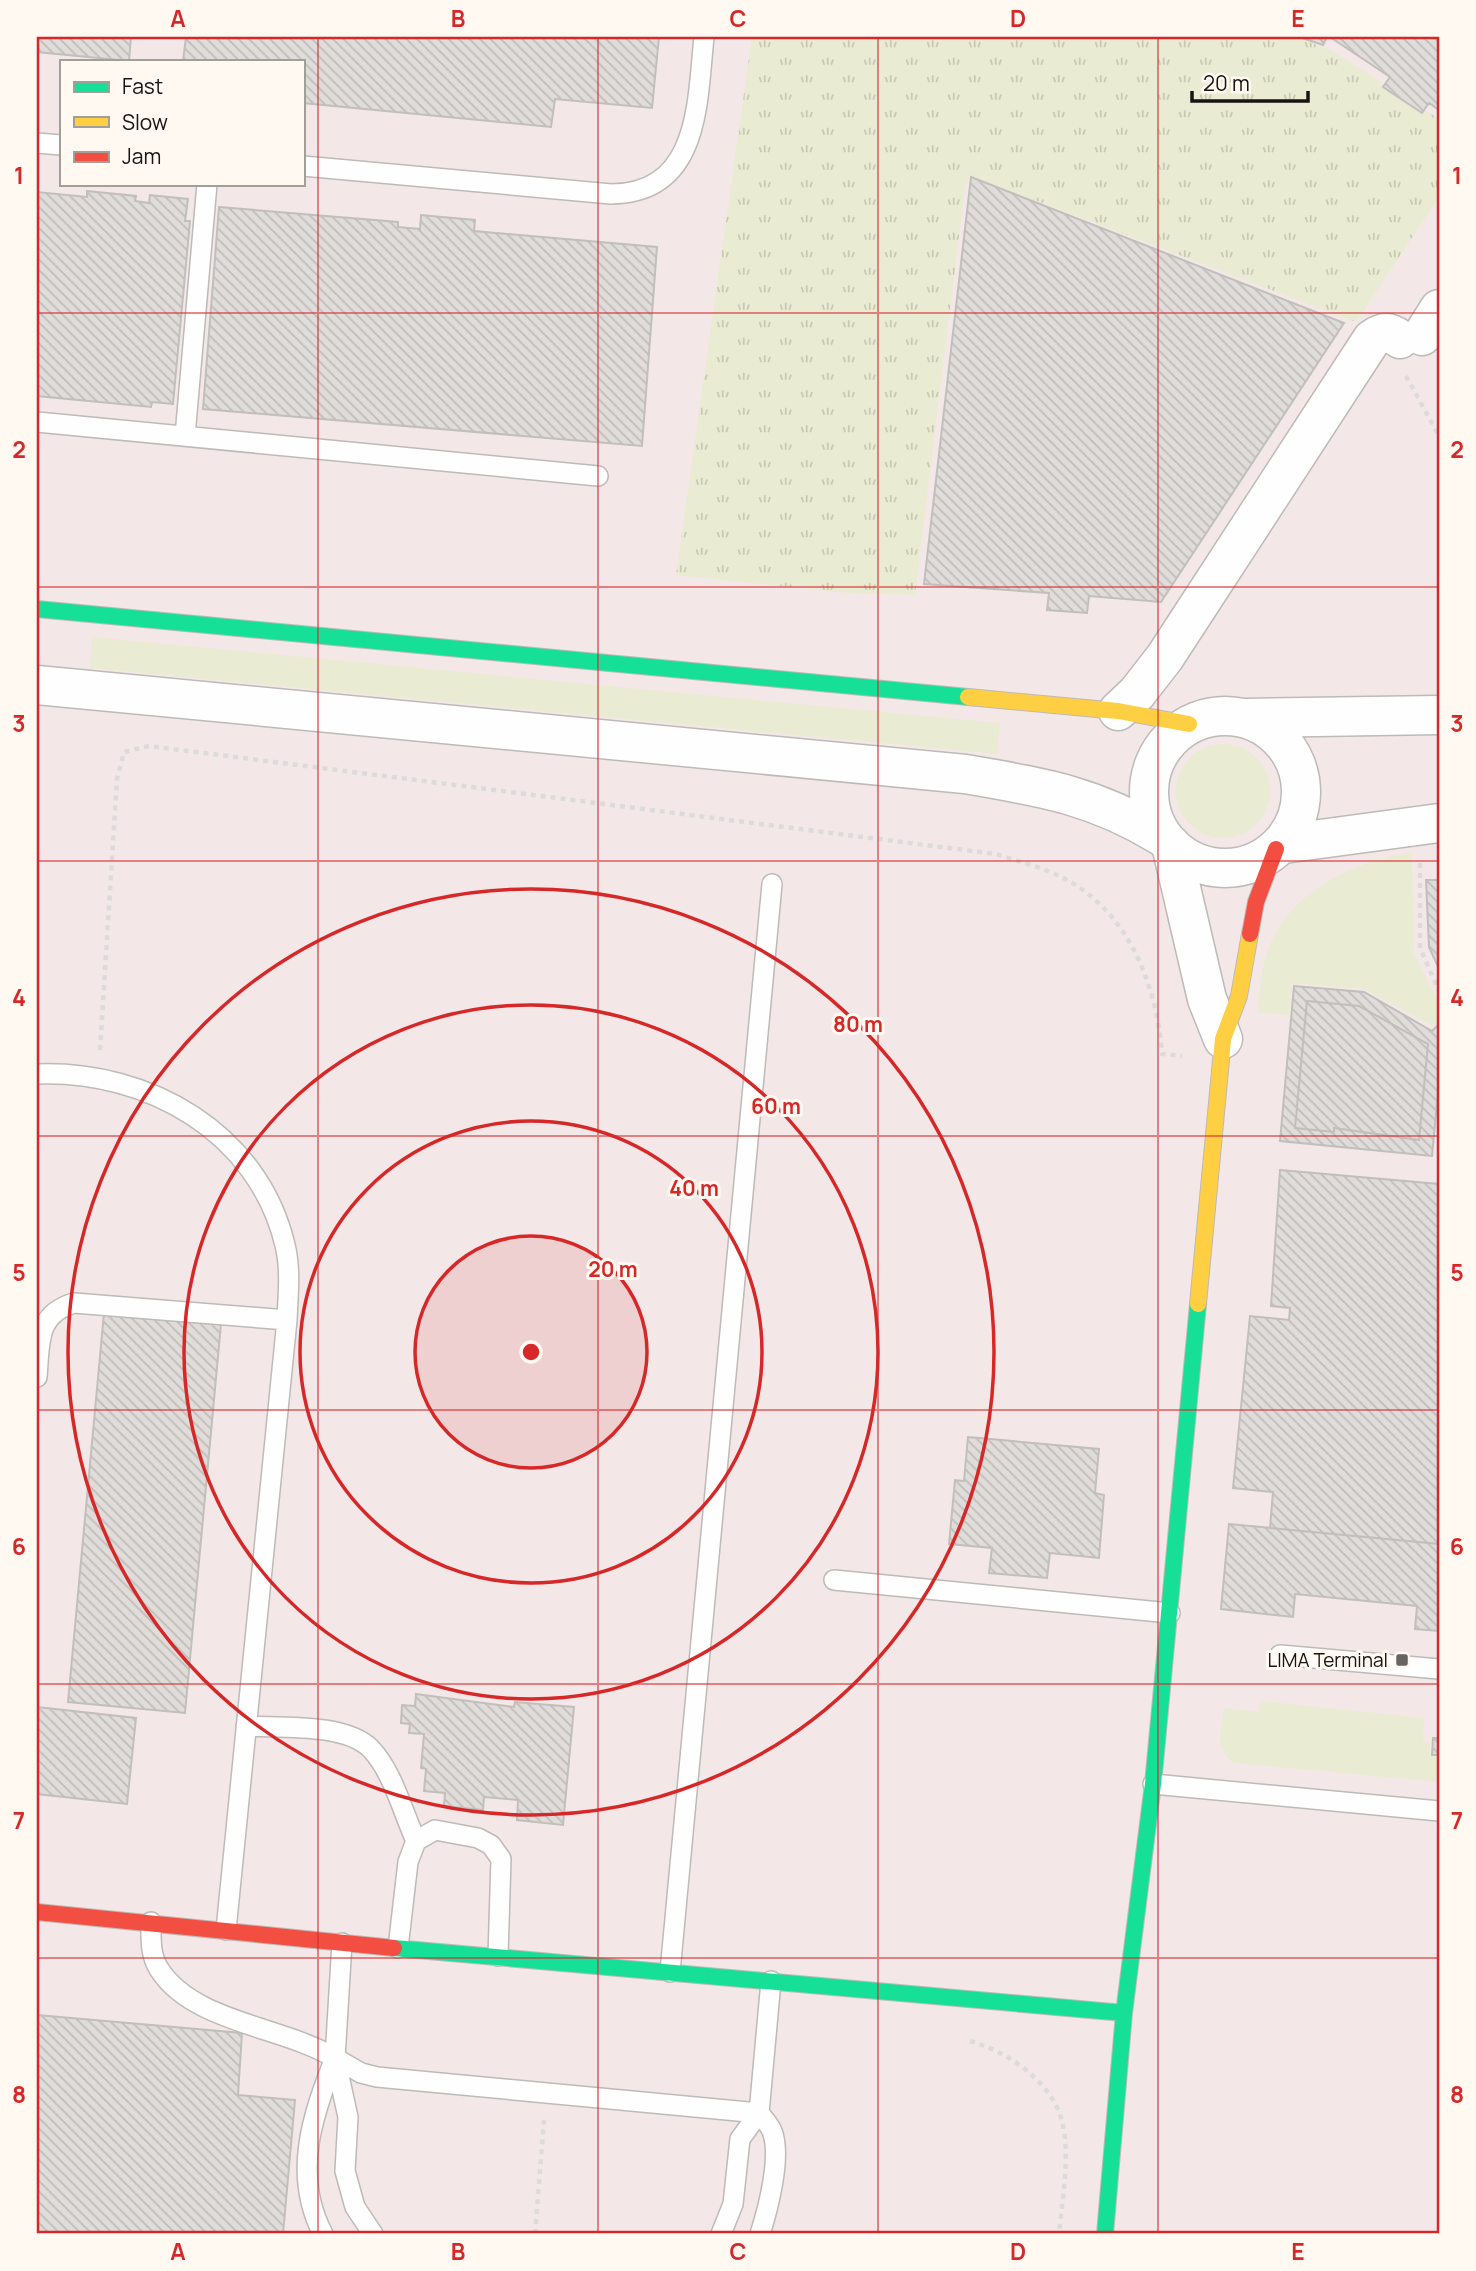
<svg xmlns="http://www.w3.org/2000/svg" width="1476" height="2271" viewBox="0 0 1476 2271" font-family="Manrope,sans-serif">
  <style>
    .industrial { fill: #f3e8e7; fill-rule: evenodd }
    .grass { fill: #e9ebd2 }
    .park { fill: url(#park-tufts) }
    .building { fill: url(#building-back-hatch); stroke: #c1bfbc; stroke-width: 2; fill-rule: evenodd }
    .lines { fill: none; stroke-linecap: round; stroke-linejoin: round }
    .lane-casing { stroke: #bdbab7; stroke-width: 22 }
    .street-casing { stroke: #bdbab7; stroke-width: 41 }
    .fast-casing { stroke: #bdbab7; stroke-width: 18 }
    .slow-casing { stroke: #bdbab7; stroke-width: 18 }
    .jam-casing { stroke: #bdbab7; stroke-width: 18 }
    .path { stroke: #dddbda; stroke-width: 4.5; stroke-dasharray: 5 5; stroke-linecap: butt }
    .lane { stroke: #fffefe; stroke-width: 19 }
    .street { stroke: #fffefe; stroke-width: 38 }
    .fast { stroke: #16e098; stroke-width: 16 }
    .slow { stroke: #ffcf43; stroke-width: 16 }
    .jam { stroke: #f24e42; stroke-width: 16 }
    .grid { fill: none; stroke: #d62828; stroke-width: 2; stroke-opacity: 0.55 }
    .ring { fill: none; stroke: #d62828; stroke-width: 3.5 }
    .poi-dot { fill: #676561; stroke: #fff9f2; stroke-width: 2.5 }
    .labels { text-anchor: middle; stroke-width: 6; stroke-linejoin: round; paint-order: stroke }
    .poi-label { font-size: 19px; fill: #171512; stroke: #fff9f2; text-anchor: end }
    .centre { fill: #d62828; stroke: #fff9f2; stroke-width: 3.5 }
    .ring-label { font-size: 21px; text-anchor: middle; font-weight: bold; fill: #d62828; stroke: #fff9f2; stroke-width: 6; stroke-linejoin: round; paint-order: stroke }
    .neatline { fill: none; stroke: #d62828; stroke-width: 2.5 }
    .grid-label { font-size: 23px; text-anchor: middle; font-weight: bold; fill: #d62828 }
  </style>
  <defs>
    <pattern id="park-tufts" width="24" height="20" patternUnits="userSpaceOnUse" patternTransform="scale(1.75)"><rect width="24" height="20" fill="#e9ebd2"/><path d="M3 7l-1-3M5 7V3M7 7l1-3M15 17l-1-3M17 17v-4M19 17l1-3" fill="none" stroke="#c7c9b3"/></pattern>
    <pattern id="building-back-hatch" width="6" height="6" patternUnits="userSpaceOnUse" patternTransform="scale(1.75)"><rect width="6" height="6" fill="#dfdcd9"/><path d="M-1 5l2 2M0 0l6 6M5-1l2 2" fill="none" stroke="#bfbcb9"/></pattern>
  </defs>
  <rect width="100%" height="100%" fill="#fcf9f5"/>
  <path class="industrial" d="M 37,37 L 1439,37 L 1439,2234 L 37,2234 ZM 61,61 L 303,61 L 303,184 L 61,184 Z"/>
  <path class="grass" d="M 92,637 L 1000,723 L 997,754 L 90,668 Z
    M1176 791a47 47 0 1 1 94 0a47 47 0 1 1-94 0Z
    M 1412,852 L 1414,954 L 1439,1003 L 1439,1020 L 1433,1026 L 1364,989 L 1292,983 L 1289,1015 L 1258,1013 C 1260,989 1261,963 1272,940 C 1297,887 1358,861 1412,852 Z
    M 1260,1701 L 1424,1718 L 1423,1740 L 1430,1744 L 1429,1756 L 1439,1757 L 1439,1782 L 1235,1763 C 1213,1751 1221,1730 1224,1708 L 1258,1712 Z"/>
  <path class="park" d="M 752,37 L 1295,37 L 1331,50 L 1439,119 L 1439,197 L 1356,322 L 971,176 L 965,187 L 915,595 L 848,593 L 676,575 Z"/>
  <path class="building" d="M 37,37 L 131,37 L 129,61 L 37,52 Z
    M 186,37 L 659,37 L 652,108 L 555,99 L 551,127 L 303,103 L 303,61 L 183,61 Z
    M 1299,37 L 1327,37 L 1323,45 Z
    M 1330,37 L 1439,37 L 1439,110 L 1429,103 L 1422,113 L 1383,87 L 1390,77 Z
    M 971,177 L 1344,323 L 1161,602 L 1089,596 L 1087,613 L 1047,610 L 1049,593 L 924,584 Z
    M 87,191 L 136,196 L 135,201 L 149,203 L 150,195 L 188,199 L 185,221 L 190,221 L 173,404 L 152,402 L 151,407 L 37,396 L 37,192 L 87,197 Z
    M 219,207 L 398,222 L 398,227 L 420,229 L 421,215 L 475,220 L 474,231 L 657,247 L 642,446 L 203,409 Z
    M 1426,880 L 1439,880 L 1439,969 L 1429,947 Z
    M 1294,986 L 1364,992 L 1432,1031 L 1439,1024 L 1439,1082 L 1432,1156 L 1280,1141 ZM 1307,1001 L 1359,1006 L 1428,1044 L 1419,1140 L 1334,1128 L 1334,1132 L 1295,1128 Z
    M 1307,1001 L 1359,1006 L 1428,1044 L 1419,1140 L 1334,1128 L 1334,1132 L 1295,1128 Z
    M 1280,1170 L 1439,1184 L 1439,1544 L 1270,1528 L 1273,1492 L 1233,1488 L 1250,1316 L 1289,1320 L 1290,1308 L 1271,1306 Z
    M 104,1313 L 221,1324 L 185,1713 L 68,1702 Z
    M 968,1437 L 1099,1449 L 1095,1493 L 1104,1495 L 1099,1558 L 1050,1553 L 1047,1578 L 989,1573 L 992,1548 L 949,1544 L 955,1480 L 964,1481 Z
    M 1229,1524 L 1439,1544 L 1439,1631 L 1415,1629 L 1417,1606 L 1295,1594 L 1293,1617 L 1221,1609 Z
    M 416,1694 L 514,1707 L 515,1702 L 574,1707 L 563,1825 L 517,1820 L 518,1800 L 484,1797 L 483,1810 L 444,1806 L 445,1793 L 424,1791 L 426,1769 L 421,1768 L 424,1734 L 409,1733 L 410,1724 L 401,1723 L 402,1705 L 415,1706 Z
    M 37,1707 L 136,1718 L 127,1804 L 37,1794 Z
    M 1433,1738 L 1439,1738 L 1439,1755 L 1432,1755 Z
    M 37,2015 L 242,2033 L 238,2095 L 295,2100 L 283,2234 L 37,2234 Z"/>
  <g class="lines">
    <g class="lane-casing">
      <path id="lane" d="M 37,143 L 61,145
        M 303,166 L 611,194 C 700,193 697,103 704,37
        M 37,422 L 598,476
        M 185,436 L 207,184
        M 37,1074 C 148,1070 258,1132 285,1245 C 291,1269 288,1295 287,1320 L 226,1930
        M 37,1377 C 40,1343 36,1314 74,1303 L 287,1320
        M 834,1580 L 1170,1613
        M 1280,1655 L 1439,1669
        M 246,1726 C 281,1728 346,1723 371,1749 C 393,1772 403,1813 416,1841
        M 1153,1784 L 1439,1811
        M 151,1922 C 151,1939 150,1955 159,1969 C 192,2022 284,2027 335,2058
        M 342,1943 L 335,2058 L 348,2117 L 345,2171 L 355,2207 L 373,2234
        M 398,1948 L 408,1862 L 416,1841 L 435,1830 L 478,1838 L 491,1845 L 501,1859 L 498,1956
        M 670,1972 L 772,884
        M 323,2234 C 292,2175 312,2116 335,2058 L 361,2073 L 377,2077 L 759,2113 C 763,2118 769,2124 772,2131 C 782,2156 768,2209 760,2234
        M 721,2234 L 733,2204 L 740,2139 L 759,2113 L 771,1981"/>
    </g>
    <g class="street-casing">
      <path id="street" d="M 1422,336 L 1439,309
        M 37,685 L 965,774 C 1041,787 1094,795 1161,836
        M 1118,711 L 1137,693 L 1165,657 L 1372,339 C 1383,331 1389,331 1400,339
        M1149 792a76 76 0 1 1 152 0a76 76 0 1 1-152 0Z
        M 1246,718 L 1439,715
        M 1283,844 L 1439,823
        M 1171,845 L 1207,999 L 1223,1039"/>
    </g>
    <g class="fast-casing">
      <path id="fast" d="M 37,609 L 968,697
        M 394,1948 L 1124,2013
        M 1105,2234 L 1124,2013 L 1153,1784 L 1198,1304"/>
    </g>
    <g class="slow-casing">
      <path id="slow" d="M 968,697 L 1118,711 L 1189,724
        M 1198,1304 L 1223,1039 L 1239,996 L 1250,934"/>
    </g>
    <g class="jam-casing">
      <path id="jam" d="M 1250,934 L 1256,902 L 1276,849
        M 37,1912 L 394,1948"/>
    </g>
    <path class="path" d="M 1406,376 L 1439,436
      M 1420,863 L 1420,948 L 1439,991
      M 100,1050 L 117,779 L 124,752 L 149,746 L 996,854 C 1013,860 1031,864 1048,871 C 1124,901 1156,978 1162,1054 L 1182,1056
      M 1439,1117 L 1439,1134
      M 970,2041 C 1009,2052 1054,2083 1063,2125 C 1070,2160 1062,2200 1059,2234
      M 535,2234 L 544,2120"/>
    <use href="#lane" class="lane"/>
    <use href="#street" class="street"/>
    <use href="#fast" class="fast"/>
    <use href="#slow" class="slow"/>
    <use href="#jam" class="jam"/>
  </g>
  <path class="grid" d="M 318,37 L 318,2234M 598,37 L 598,2234M 878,37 L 878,2234M 1158,37 L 1158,2234M 37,313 L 1439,313M 37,587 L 1439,587M 37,861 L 1439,861M 37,1136 L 1439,1136M 37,1410 L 1439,1410M 37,1684 L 1439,1684M 37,1958 L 1439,1958"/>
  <circle cx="531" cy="1352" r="116" fill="#d62828" fill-opacity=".12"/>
  <g class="ring">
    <circle cx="531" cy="1352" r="116"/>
    <circle cx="531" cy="1352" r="231"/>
    <circle cx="531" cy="1352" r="347"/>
    <circle cx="531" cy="1352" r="463"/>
  </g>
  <rect class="poi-dot" x="1395" y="1653" width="14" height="14" rx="3.5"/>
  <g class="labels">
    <g class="poi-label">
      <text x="1388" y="1667">LIMA Terminal</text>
    </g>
  </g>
  <circle cx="531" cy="1352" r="10" class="centre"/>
  <g class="ring-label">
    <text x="858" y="1032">80 m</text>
    <text x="776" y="1114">60 m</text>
    <text x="694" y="1196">40 m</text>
    <text x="613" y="1277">20 m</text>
  </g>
  <rect width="1476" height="2271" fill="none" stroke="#fff9f2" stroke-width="77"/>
  <rect x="60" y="60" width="245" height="126" fill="#fff9f2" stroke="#a29e98" stroke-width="2"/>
  <rect x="74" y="82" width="35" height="10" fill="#16e098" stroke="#a29e98" stroke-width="2"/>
  <text x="122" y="94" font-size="21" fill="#171512">Fast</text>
  <rect x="74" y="117" width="35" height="10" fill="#ffcf43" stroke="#a29e98" stroke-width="2"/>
  <text x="122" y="130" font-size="21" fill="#171512">Slow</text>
  <rect x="74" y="152" width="35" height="10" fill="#f24e42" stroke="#a29e98" stroke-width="2"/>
  <text x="122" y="164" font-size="21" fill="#171512">Jam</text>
  <path d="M1192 91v10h116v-10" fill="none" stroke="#171512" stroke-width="3.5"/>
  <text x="1203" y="91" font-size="21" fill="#171512" stroke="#fff9f2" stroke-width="5" paint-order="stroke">20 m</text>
  <rect x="38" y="38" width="1400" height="2194" class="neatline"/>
  <g class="grid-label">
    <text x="178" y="27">A</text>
    <text x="458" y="27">B</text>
    <text x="738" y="27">C</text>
    <text x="1018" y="27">D</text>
    <text x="1298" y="27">E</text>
    <text x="19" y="184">1</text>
    <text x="1457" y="184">1</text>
    <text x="19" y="458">2</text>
    <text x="1457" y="458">2</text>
    <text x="19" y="732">3</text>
    <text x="1457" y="732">3</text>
    <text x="19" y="1006">4</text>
    <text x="1457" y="1006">4</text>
    <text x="19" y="1281">5</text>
    <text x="1457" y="1281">5</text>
    <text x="19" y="1555">6</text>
    <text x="1457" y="1555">6</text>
    <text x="19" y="1829">7</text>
    <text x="1457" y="1829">7</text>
    <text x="19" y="2103">8</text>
    <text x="1457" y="2103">8</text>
    <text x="178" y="2260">A</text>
    <text x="458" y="2260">B</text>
    <text x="738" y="2260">C</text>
    <text x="1018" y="2260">D</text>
    <text x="1298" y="2260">E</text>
  </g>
</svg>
